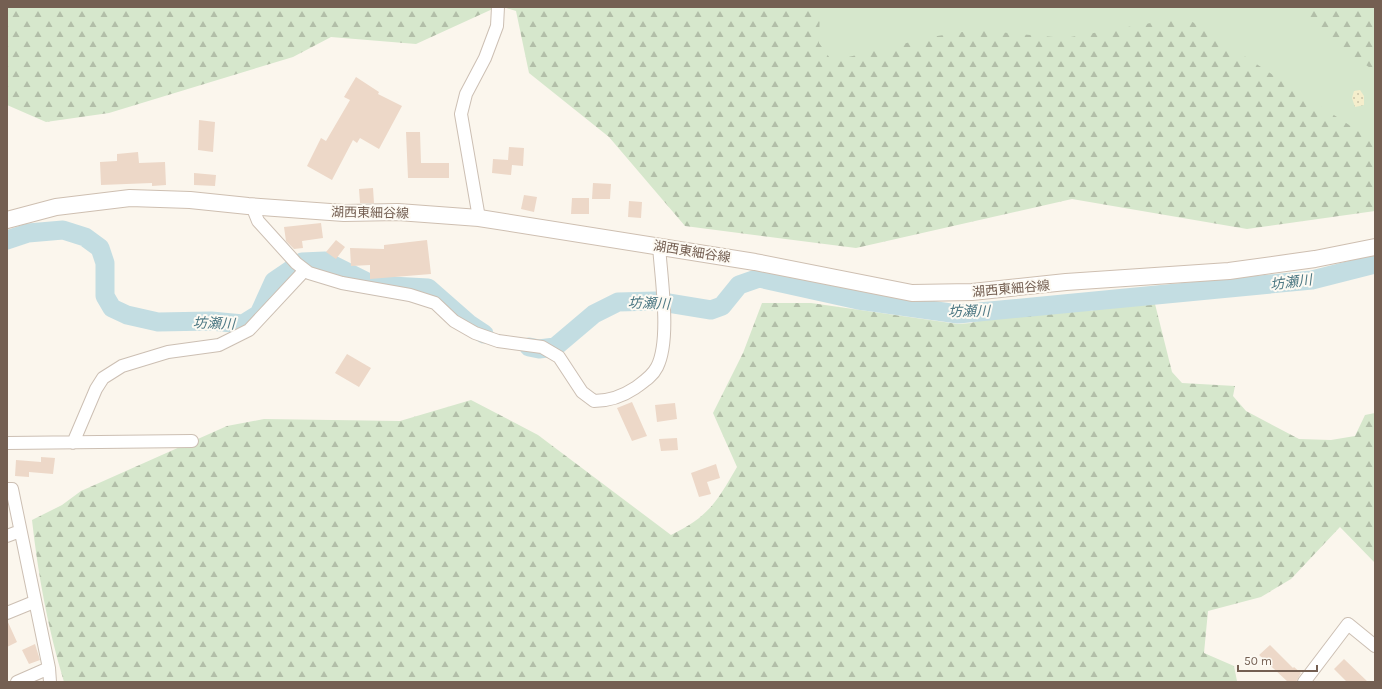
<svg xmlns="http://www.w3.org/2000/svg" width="1382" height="689" viewBox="0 0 1382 689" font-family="Karla,'Noto Sans JP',sans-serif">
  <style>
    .green { fill: #d6e7cc }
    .forest { fill: url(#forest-firs) }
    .sand { fill: url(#sand-dots) }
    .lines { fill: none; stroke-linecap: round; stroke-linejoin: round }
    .river { stroke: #c3dde2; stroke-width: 19 }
    .building { fill: #edd8c8 }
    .minor-casing { stroke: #ccbfb3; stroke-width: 14 }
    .secondary-casing { stroke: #cebfb1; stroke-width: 18 }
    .minor { stroke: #fff; stroke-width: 12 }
    .secondary { stroke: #fff; stroke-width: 16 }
    .labels { text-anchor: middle; stroke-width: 4; stroke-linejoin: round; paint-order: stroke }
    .street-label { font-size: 13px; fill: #745f52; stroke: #fdfaf3 }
    .water-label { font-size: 14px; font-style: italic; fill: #4e7984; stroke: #fdfaf3 }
  </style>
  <defs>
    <pattern id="forest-firs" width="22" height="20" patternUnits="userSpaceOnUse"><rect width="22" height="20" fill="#d6e7cc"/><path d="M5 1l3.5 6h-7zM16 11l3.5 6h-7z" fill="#b2bea8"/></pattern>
    <pattern id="sand-dots" width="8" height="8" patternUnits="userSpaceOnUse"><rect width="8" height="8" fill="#f5eecc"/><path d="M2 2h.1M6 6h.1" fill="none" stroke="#cbc4a8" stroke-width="1.8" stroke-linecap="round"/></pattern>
  </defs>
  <rect width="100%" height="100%" fill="#fbf6ed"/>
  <path class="green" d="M 766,7 L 1375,7 L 1375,170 L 764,75 Z"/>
  <path class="forest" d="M 7,7 L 497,7 L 416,44 L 331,37 L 293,57 L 109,113 L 46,122 L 7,105 Z
    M 503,7 L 820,7 L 819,43 L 832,61 L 931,37 L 975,30 L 1065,38 L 1185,17 L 1375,142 L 1375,211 L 1247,229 L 1072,199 L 856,248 L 685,226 L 609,137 L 529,73 L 516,11 Z
    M 1299,7 L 1375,7 L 1375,71 L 1349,54 Z
    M 1140,302 L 1155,304 L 1172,372 L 1182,383 L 1235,386 L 1233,396 L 1246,411 L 1299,439 L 1331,440 L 1355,436 L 1365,415 L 1375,413 L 1375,563 L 1340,527 L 1291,579 L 1261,597 L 1208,611 L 1204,653 L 1234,666 L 1237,681 L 64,682 C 48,629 38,575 32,520 L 62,505 L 81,491 L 227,426 L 264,419 L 400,421 L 471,400 L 538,435 L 671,535 C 709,516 716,503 737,467 L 713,413 L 743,353 L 762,303 L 811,303 L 958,324 L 971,323 L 1000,315 L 1024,314 L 1066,310 L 1091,311 L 1105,306 Z"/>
  <path class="sand" d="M 1360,90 L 1364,96 L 1364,105 L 1355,107 L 1352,98 L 1354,91 Z"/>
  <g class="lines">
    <path class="river" d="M 7,240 L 28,233 L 63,230 L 85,237 L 100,248 L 105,263 L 105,296 L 112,308 L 127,315 L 158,322 L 211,321 L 243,324 L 259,314 L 274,281 L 302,262 L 325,261 L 373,285 L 428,288 L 469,324 L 484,334
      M 529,347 L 539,349 L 555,347 L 594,314 L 618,302 L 656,301 L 711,310 L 722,306 L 739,285 L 759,278 L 858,300 L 958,314 L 1312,280 L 1375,264"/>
  </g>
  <path class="building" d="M 356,77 L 379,92 L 378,94 L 402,106 L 379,149 L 360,138 L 357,143 L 353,140 L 332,180 L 307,166 L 321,138 L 326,141 L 350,100 L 344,97 Z
    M 199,120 L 215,122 L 213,152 L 198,150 Z
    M 406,132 L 420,132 L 421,163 L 449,163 L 449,178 L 408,178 Z
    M 509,147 L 524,148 L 523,166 L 512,165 L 511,175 L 492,173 L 493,159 L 508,160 Z
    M 138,152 L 139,163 L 165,162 L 166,185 L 152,186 L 152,183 L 101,185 L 100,162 L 117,161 L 117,154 Z
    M 194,173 L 216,175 L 215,186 L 194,185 Z
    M 593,183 L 611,184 L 610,199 L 592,199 Z
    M 373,188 L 374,203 L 360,203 L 359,189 Z
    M 524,195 L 537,197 L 534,212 L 521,209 Z
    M 572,198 L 589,198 L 589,214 L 571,214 Z
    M 629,201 L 642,202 L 641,218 L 628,217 Z
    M 321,223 L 323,238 L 302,241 L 303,248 L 294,249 L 286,241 L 284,227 Z
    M 336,240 L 345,247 L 336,259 L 326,252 Z
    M 427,240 L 431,274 L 370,279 L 370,265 L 351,266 L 350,248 L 384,249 L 384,245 Z
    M 347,354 L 371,368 L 359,387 L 335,373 Z
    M 632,402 L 647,436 L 632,441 L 617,408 Z
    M 675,403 L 677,419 L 657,422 L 655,405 Z
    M 677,438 L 678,450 L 661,451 L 659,439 Z
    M 41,457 L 55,458 L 53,474 L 29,472 L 29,477 L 15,476 L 16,460 L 41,462 Z
    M 716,464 L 720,478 L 707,482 L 711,494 L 699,497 L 691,473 Z
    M 7,620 L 17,642 L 7,647 Z
    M 35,644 L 40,660 L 29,664 L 22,650 Z
    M 1270,645 L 1293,668 L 1294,667 L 1301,673 L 1296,682 L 1288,682 L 1259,655 Z
    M 1344,659 L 1368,682 L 1347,682 L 1334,669 Z"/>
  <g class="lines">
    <g class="minor-casing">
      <path id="minor" d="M 252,206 L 258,221 L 296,263 L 309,273 L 342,283 L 410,295 L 435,303 L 454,321 L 475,333 L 498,341 L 542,347 L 559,357 L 582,392 L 594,401 C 609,401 623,396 635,388 C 643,382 652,377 657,367 C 671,340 661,277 659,246
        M 479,218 L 461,114 L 466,94 L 485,58 L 497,26 L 498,7
        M 7,443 L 192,441
        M 73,443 L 96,389 L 103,378 L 122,366 L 168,352 L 219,345 L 249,330 L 305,270
        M 7,489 L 12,489 L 49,668 L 50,682
        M 7,536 L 20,531
        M 7,613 L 34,602
        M 17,682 L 49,668
        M 1304,682 L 1348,624 L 1375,646"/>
    </g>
    <g class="secondary-casing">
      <path id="secondary" d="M 7,220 L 56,207 L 130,198 L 190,200 L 248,206 L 344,213 L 398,212 L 479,218 L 755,262 L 912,293 L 972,292 L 1066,282 L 1229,271 L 1315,259 L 1375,247"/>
    </g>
    <use href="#minor" class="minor"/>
    <use href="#secondary" class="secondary"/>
  </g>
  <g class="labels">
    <g class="street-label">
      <text transform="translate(370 212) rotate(1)" y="5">湖西東細谷線</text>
      <text transform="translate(692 251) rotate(9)" y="5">湖西東細谷線</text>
      <text transform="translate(1011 288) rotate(-5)" y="5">湖西東細谷線</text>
    </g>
    <g class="water-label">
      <text transform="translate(1291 282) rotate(-7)" y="5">坊瀬川</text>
      <text transform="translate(649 303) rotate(2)" y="5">坊瀬川</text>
      <text transform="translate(969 311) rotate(-1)" y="5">坊瀬川</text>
      <text transform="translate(214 323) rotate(2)" y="5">坊瀬川</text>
    </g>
  </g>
  <rect width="1382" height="689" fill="none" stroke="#745f52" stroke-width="16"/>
  <path d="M1238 665v6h79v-6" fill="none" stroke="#745f52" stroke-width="2"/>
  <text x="1244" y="665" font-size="12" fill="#745f52" stroke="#fdfaf3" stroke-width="3" paint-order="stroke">50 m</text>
</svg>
